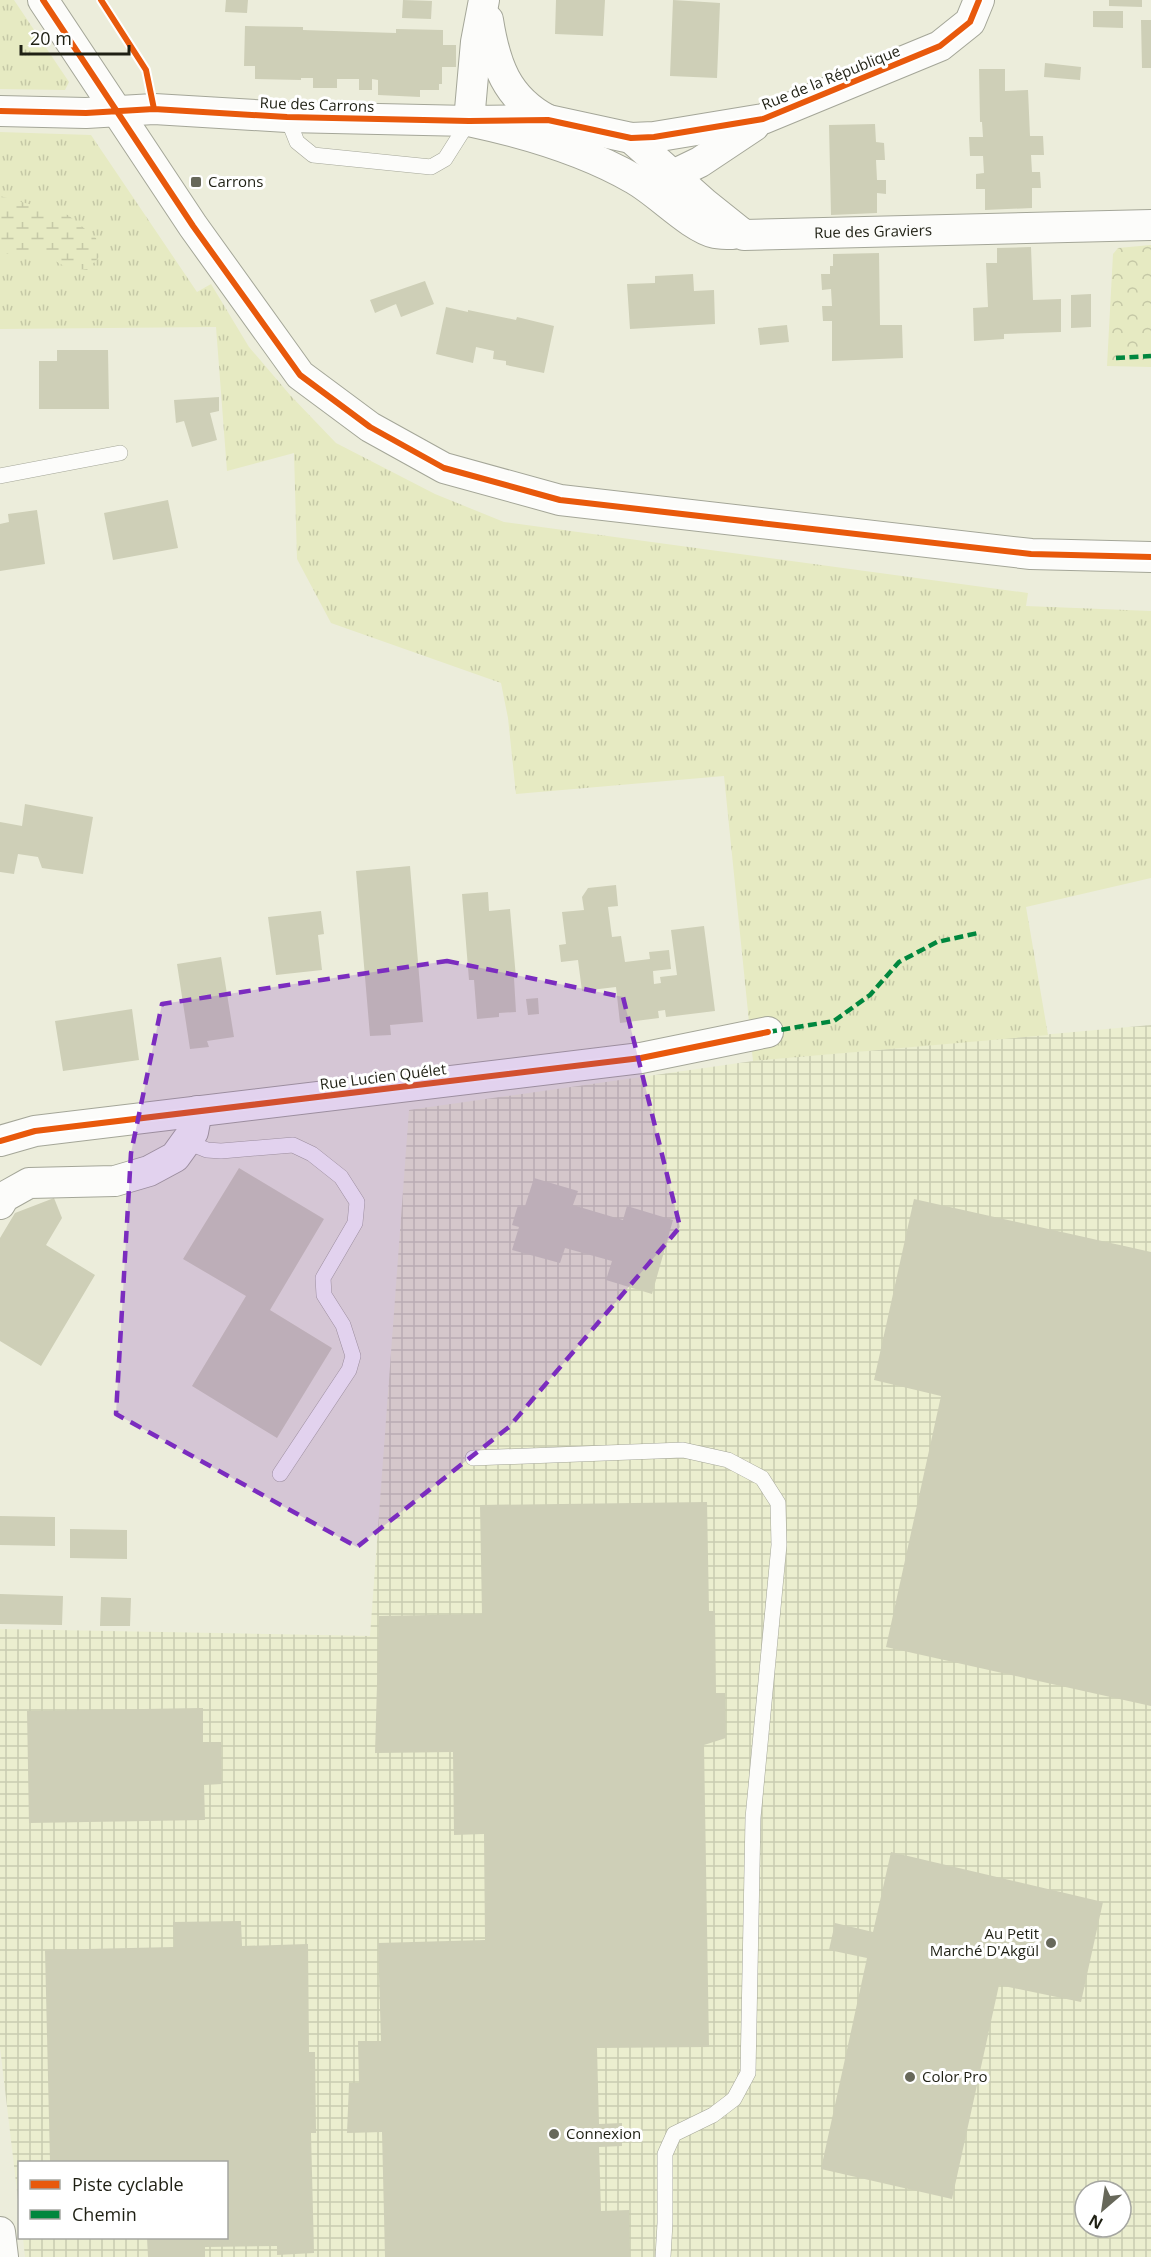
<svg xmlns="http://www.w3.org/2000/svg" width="1151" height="2257" viewBox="0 0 1151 2257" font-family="'Open Sans',sans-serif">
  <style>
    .industrial { fill: url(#industrial-grid); fill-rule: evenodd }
    .grass { fill: url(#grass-tufts) }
    .wetland { fill: url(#wetland-marsh) }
    .park { fill: url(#park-crowns) }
    .building { fill: #cecfb7 }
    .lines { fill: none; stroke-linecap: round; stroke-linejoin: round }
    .service-casing { stroke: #a4a698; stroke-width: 16 }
    .minor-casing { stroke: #a4a698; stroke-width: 32 }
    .service { stroke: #fcfcfa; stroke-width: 15 }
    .minor { stroke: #fcfcfa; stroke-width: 30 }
    .quiet { stroke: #00873e; stroke-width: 4.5; stroke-dasharray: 9 4.5; stroke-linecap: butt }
    .cycleway-casing { stroke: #fff; stroke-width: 10 }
    .cycleway { stroke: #e8590c; stroke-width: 6 }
    .marked { fill: #7b2cbf; fill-opacity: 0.2; stroke: #7b2cbf; stroke-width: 4.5; stroke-dasharray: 12 8; stroke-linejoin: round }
    .poi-dot { fill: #67685a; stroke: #fff; stroke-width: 2 }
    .labels { text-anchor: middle; stroke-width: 6; stroke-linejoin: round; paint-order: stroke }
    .street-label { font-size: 15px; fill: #1f2014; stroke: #fff }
    .poi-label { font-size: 15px; fill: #1f2014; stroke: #fff; text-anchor: start }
  </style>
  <defs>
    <pattern id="industrial-grid" width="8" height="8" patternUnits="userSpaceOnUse" patternTransform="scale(1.5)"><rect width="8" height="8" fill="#ebeecf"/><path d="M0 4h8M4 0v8" fill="none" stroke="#c9ccb1"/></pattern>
    <pattern id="grass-tufts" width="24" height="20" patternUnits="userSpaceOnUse" patternTransform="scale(1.5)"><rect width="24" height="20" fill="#e6eac2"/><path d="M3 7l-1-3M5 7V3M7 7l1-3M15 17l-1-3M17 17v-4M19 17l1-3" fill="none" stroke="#c5c8a6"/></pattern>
    <pattern id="wetland-marsh" width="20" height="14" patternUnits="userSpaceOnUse" patternTransform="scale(1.5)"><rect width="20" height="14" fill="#e6eac2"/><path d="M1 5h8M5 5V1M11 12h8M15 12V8" fill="none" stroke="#c5c8a6"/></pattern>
    <pattern id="park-crowns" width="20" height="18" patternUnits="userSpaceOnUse" patternTransform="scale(1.5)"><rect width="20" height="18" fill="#e6eac2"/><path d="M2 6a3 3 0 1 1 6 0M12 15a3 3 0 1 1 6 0" fill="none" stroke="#c5c8a6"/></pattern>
  </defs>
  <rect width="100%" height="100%" fill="#eceddb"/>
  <path class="industrial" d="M 1151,1025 L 1151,2257 L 25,2257 L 23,2238 L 226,2238 L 226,2162 L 20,2162 L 19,2208 L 0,2047 L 0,1629 L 370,1636 L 409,1110 L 753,1061 ZM 1085,2191 L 1121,2191 L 1121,2227 L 1085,2227 Z"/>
  <path class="grass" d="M 0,0 L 14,0 L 69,82 L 65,90 L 0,89 Z
    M 0,132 L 91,135 L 197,292 L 211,284 L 249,347 L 290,395 L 336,443 L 435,494 L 504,522 L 1028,593 L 1026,606 L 1151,611 L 1151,878 L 1026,907 L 1048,1035 L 753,1061 L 724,776 L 516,794 L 508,718 L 501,683 L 331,623 L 297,559 L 294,453 L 227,471 L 216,327 L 0,329 Z"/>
  <path class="wetland" d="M 0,196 L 68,215 L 96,238 L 99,257 L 87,270 L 66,267 L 41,253 L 18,252 L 0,255 Z"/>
  <path class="park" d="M 1151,245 L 1151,367 L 1107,366 L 1113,254 L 1118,248 Z"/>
  <path class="building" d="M 226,0 L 248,0 L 247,13 L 225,12 Z
    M 403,0 L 432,1 L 431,19 L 402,18 Z
    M 556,0 L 605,0 L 603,36 L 555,34 Z
    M 673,0 L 720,3 L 717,78 L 670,76 Z
    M 1109,0 L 1142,0 L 1142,7 L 1109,6 Z
    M 1093,11 L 1123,11 L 1123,28 L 1093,27 Z
    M 1141,20 L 1151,20 L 1151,68 L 1142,68 Z
    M 245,26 L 303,27 L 303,30 L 396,33 L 396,29 L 443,30 L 443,45 L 456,45 L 456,67 L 442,67 L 442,84 L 439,84 L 439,90 L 420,90 L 420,97 L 378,95 L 378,80 L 372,79 L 372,90 L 359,90 L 359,79 L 337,79 L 337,88 L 313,88 L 313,78 L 301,78 L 301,80 L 255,79 L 255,66 L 244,66 Z
    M 1045,63 L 1081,67 L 1080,80 L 1044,77 Z
    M 979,69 L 1005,69 L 1005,91 L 1028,90 L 1030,136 L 1043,136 L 1044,155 L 1031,155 L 1032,172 L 1040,172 L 1041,188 L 1032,188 L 1032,208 L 985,210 L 985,189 L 976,189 L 976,174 L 984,173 L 983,156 L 970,156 L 969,137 L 983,137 L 982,122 L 980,122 Z
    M 875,124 L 876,142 L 884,143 L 885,160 L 876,160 L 877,180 L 886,180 L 886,194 L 877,193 L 877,213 L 831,215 L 829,125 Z
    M 1031,247 L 1033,300 L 1061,299 L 1061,332 L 1004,334 L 1004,339 L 974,341 L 973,308 L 988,307 L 986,263 L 997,263 L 997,248 Z
    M 879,253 L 880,325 L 902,325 L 903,358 L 832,361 L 832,321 L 823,321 L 822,306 L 832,306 L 831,289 L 822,290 L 821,274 L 830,274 L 830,266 L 833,266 L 833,254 Z
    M 693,274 L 694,291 L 714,290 L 715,324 L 630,329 L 627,284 L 655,283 L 655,276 Z
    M 425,281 L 434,304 L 401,317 L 396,304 L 375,313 L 370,300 Z
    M 1091,294 L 1091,327 L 1071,328 L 1071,295 Z
    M 446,307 L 468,312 L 468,310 L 516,320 L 517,317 L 554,326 L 544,373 L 506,365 L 506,361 L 493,359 L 494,351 L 476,347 L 473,363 L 436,354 Z
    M 787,325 L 789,342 L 760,345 L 758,328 Z
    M 57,350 L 108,350 L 109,409 L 39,409 L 39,361 L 57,361 Z
    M 219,397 L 219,411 L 210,413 L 217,440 L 192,447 L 184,421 L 176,423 L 174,400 Z
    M 168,500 L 178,548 L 113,560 L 104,513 Z
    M 37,510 L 45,564 L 0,571 L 0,524 L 9,522 L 8,514 Z
    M 25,804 L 93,817 L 83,874 L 42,868 L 38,857 L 18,854 L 14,874 L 0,872 L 0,822 L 22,826 Z
    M 410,866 L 423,1022 L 390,1025 L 391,1035 L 370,1036 L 356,871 Z
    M 616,885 L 618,906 L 608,907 L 612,937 L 621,936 L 625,962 L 650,959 L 649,952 L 669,950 L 671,969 L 653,971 L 654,984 L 661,983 L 660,977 L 677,975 L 671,930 L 704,926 L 715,1011 L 666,1017 L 665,1010 L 658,1011 L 659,1018 L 620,1023 L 616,987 L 582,991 L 578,960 L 561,962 L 559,945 L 566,944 L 562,912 L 584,910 L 582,897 L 588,888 Z
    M 488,892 L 489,911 L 510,909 L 516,978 L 514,978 L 516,1012 L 499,1013 L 499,1017 L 477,1019 L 474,980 L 469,980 L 462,894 Z
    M 321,911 L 324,934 L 318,935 L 322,970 L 276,975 L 268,917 Z
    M 221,957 L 234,1037 L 207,1041 L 209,1047 L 190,1049 L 177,964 Z
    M 538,998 L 539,1014 L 528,1015 L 526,999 Z
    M 132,1009 L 139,1060 L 63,1071 L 55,1021 Z
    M 239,1168 L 324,1219 L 270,1310 L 332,1348 L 277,1438 L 192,1386 L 246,1296 L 183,1259 Z
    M 534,1178 L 578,1191 L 573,1205 L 623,1220 L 627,1206 L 673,1220 L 652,1294 L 606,1280 L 612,1261 L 565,1248 L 560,1263 L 512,1250 L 519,1227 L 512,1225 L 518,1205 L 525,1206 Z
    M 54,1198 L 62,1218 L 46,1245 L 95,1275 L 41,1366 L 0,1341 L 0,1238 L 15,1213 Z
    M 914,1199 L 1151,1252 L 1151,1706 L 886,1647 L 941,1396 L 874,1380 Z
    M 707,1502 L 709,1611 L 715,1611 L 716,1693 L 725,1693 L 726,1738 L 704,1745 L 709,2047 L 597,2048 L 599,2124 L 622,2123 L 622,2146 L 599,2147 L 601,2211 L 629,2210 L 630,2257 L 385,2257 L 382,2132 L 347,2133 L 349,2083 L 359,2083 L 358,2041 L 381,2041 L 378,1943 L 485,1940 L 484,1834 L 454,1835 L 453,1752 L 375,1753 L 379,1616 L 482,1614 L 480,1505 Z
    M 0,1516 L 55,1517 L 55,1546 L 0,1545 Z
    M 70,1529 L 127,1530 L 127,1559 L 70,1558 Z
    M 0,1594 L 63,1596 L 62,1625 L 0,1624 Z
    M 101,1597 L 131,1598 L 130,1626 L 100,1626 Z
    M 203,1708 L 203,1742 L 221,1742 L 222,1784 L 204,1785 L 205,1820 L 29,1823 L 27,1711 Z
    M 891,1852 L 1103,1902 L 1081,2002 L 999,1985 L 952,2199 L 821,2169 L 867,1958 L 829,1950 L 835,1923 L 873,1932 Z
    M 241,1921 L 242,1946 L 308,1944 L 309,2052 L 315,2052 L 316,2133 L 311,2133 L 314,2253 L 277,2255 L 277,2246 L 205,2247 L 205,2257 L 148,2257 L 147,2238 L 226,2238 L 226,2162 L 50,2162 L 45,1950 L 174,1947 L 173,1922 Z"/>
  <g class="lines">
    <g class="service-casing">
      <path id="service" d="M 287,117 L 297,142 L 313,155 L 431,167 L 445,159 L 469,121
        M 0,476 L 120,453
        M 187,1142 L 207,1150 L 221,1151 L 293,1145 L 312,1154 L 341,1177 L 357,1202 L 355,1223 L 323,1278 L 324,1295 L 343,1325 L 353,1356 L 349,1370 L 280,1474
        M 473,1458 L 683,1450 L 728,1460 L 762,1478 L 778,1503 L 779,1545 L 753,1818 L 748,2073 L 734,2099 L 713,2115 L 674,2134 L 665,2154 L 665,2223 L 663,2257"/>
    </g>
    <g class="minor-casing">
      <g id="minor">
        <path d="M 43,0 L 193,226 L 300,375 L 370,427 L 444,468 L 560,500 L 1031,554 L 1151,557"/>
        <path d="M 484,0 L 476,42 L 469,121 C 525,133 584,150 634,179 C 659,193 690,227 715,233 C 721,234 728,234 733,234"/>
        <path d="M 488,20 C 495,64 506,98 548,120"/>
        <path d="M 0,111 L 86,113 L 154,109 L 287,117 L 469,121 L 548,120 L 631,138 L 654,137 L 763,119 L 940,46 L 970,22 L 979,0"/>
        <path id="s1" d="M 631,138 L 704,203 L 744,235 L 1151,225"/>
        <path d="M 654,177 L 673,175 L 700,162 L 754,126"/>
        <path d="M 0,1141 L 35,1131 L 641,1058 L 768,1032"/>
        <path d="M 0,1204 L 4,1197 L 29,1183 L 115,1181 L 149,1171 L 175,1157 L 193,1132 L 197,1111"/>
        <path d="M 0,2232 L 3,2257"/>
      </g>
    </g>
    <use href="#service" class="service"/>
    <use href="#minor" class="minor"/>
    <path class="quiet" d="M 1116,358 L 1151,356
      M 768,1032 L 834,1021 L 870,995 L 899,962 L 937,942 L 978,933"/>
    <g class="cycleway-casing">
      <path id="cycleway" d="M 43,0 L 193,226 L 300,375 L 370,427 L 444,468 L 560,500 L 1031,554 L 1151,557
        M 101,0 L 146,70 L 154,109
        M 0,111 L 86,113 L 154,109 L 287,117 L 469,121 L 548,120 L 631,138 L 654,137 L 763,119 L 940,46 L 970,22 L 979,0
        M 0,1141 L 35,1131 L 641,1058 L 768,1032"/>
    </g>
    <use href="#cycleway" class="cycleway"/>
  </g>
  <path class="marked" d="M 447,961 L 623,997 L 680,1227 L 509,1427 L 357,1547 L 116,1414 L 131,1153 L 162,1004 Z"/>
  <g class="poi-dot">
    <rect x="190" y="176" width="12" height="12" rx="3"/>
    <circle cx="1051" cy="1943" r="6"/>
    <circle cx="910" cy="2077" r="6"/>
    <circle cx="554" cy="2134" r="6"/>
  </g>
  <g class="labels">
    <g class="street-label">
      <text transform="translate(831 78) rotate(-22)" y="5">Rue de la République</text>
      <text transform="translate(317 105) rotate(2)" y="5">Rue des Carrons</text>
      <text dy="5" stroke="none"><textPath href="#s1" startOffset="278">Rue des Graviers</textPath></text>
      <text transform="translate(383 1077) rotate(-7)" y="5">Rue Lucien Quélet</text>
    </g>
    <g class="poi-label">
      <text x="208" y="187">Carrons</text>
      <text x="1039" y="1939" text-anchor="end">Au Petit<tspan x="1039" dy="17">Marché D'Akgül</tspan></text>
      <text x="922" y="2082">Color Pro</text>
      <text x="566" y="2139">Connexion</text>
    </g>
  </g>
  <rect x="18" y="2161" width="210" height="78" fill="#ffffff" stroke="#a5a6a1" stroke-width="1.5"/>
  <rect x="30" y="2180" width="30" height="9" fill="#e8590c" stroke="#a5a6a1" stroke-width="1.5"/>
  <text x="72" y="2191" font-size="18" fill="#1f2014">Piste cyclable</text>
  <rect x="30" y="2210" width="30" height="9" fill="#00873e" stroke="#a5a6a1" stroke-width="1.5"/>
  <text x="72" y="2221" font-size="18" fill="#1f2014">Chemin</text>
  <g transform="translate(1103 2209) rotate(209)"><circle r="28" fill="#ffffff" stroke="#a5a6a1" stroke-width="1.5"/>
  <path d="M0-4.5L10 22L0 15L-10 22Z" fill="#67685a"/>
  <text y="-9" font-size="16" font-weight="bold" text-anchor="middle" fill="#1f2014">N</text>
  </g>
  <path d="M21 45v9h108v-9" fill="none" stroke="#1f2014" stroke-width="3"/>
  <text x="30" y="45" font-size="18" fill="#1f2014" stroke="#ffffff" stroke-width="4.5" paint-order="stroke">20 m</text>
</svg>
